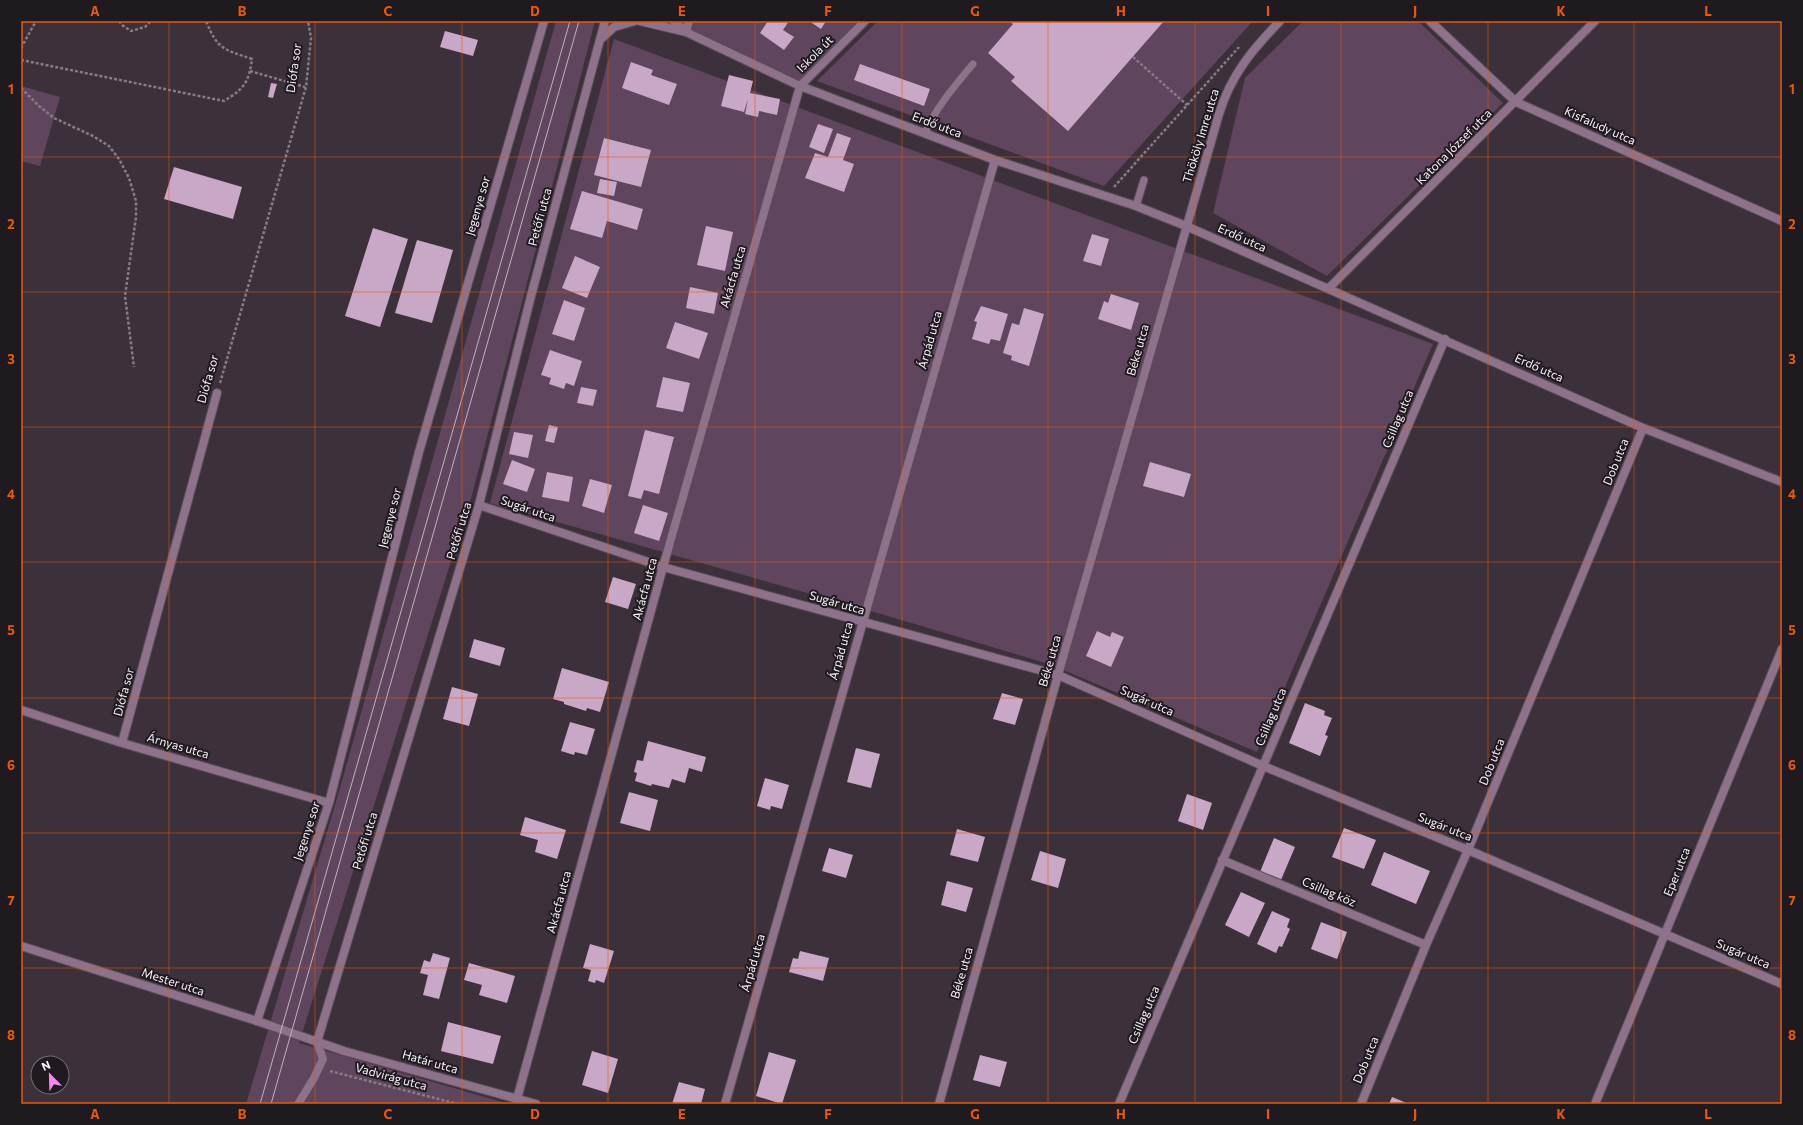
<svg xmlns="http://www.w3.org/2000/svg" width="1803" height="1125" viewBox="0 0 1803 1125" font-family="Commissioner,sans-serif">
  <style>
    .green { fill: #5f455d }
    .building { fill: #c9a7c6 }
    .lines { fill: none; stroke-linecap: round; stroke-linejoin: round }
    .service-casing { stroke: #5a4f59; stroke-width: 9 }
    .minor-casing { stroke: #5a4f59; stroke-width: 10 }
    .tertiary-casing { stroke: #5a4f59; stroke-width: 10 }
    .path { stroke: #867c85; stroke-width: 2.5; stroke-dasharray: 3 2; stroke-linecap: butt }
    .service { stroke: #8e718b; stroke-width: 7 }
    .minor { stroke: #8e718b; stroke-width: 8 }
    .tertiary { stroke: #8e718b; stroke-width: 8 }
    .tram { stroke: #beb5bd; stroke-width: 1 }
    .grid { fill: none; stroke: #e8590c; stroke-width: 1; stroke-opacity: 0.55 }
    .labels { text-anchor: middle; stroke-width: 4; stroke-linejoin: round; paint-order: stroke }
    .street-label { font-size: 12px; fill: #f8f0f7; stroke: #1f1a1f }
    .neatline { fill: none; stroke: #e8590c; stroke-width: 1.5 }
    .grid-label { font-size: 13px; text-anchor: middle; font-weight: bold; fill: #e8590c }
  </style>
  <rect width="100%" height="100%" fill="#3c303b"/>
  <path class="green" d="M 556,21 L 595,21 L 472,495 L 299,1043 L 509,1104 L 246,1104 L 338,795 Z
    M 689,21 L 863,21 L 800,86 L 687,27 Z
    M 878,21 L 1253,21 L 1104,186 L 817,81 Z
    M 1303,21 L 1418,21 L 1503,103 L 1327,276 L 1213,213 L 1245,78 Z
    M 614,39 L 1433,344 L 1257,752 L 1049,664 L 881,614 L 490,503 Z
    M 21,86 L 60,97 L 40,166 L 21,161 Z"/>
  <path class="building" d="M 768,21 L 789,21 L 783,30 L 794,37 L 784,50 L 760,33 Z
    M 809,21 L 826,21 L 821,29 Z
    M 1009,21 L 1164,21 L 1068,131 L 1011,81 L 1015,77 L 988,53 L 1013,24 Z
    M 445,31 L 478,40 L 473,56 L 440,47 Z
    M 631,62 L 653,70 L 651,75 L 677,84 L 669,105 L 622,88 Z
    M 860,64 L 930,89 L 924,106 L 854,80 Z
    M 729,75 L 753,81 L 750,93 L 780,99 L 777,115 L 759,111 L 758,117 L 745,114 L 748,99 L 744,112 L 721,106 Z
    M 271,83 L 277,84 L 273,98 L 268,97 Z
    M 818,124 L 833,129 L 824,153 L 809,147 Z
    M 837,133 L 851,138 L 843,160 L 854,164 L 844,192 L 805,178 L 815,153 L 828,157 Z
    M 604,138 L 651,150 L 641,187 L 594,175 Z
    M 174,167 L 242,187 L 233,219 L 164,199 Z
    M 600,179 L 617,182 L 614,196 L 597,193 Z
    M 582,191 L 643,209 L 637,230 L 607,221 L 602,238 L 570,229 Z
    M 706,226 L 733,232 L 725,271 L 697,265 Z
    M 373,228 L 408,239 L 380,327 L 345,316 Z
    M 1092,234 L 1109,239 L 1101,266 L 1083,261 Z
    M 417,240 L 453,250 L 432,323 L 395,313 Z
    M 575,256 L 600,267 L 587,298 L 562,288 Z
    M 690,287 L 718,293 L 714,314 L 686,308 Z
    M 1111,294 L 1139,303 L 1131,330 L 1098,319 L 1104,301 L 1108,303 Z
    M 564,300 L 585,308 L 574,341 L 552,334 Z
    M 981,306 L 1008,314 L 1000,341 L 991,339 L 989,344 L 972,339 L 977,322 L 974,321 Z
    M 1024,308 L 1044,314 L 1029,366 L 1011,360 L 1012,356 L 1003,353 L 1012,323 L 1019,325 Z
    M 675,322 L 708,333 L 699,359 L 666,348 Z
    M 550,350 L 582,361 L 574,386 L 566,383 L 564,389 L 549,384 L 551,378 L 541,375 Z
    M 663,377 L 690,383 L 683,412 L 656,407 Z
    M 581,387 L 597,390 L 593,406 L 577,403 Z
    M 549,425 L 558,427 L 554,443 L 545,441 Z
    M 645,430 L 674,437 L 659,494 L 644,490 L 641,499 L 628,496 Z
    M 514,432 L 533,435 L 528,458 L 509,454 Z
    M 512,460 L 535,469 L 527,492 L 503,484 Z
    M 1150,462 L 1191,474 L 1184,497 L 1143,486 Z
    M 547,472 L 573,477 L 569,502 L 542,497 Z
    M 590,479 L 612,485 L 604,513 L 582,506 Z
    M 643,505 L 668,513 L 659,541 L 634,533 Z
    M 613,577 L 636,584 L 628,609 L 605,602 Z
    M 1097,631 L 1110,637 L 1112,632 L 1124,637 L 1111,667 L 1086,656 Z
    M 474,639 L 505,648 L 500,666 L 469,657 Z
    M 562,668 L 609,682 L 600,712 L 587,708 L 586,711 L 564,704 L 564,702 L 553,699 Z
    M 452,687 L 478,694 L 469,726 L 443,719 Z
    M 1002,693 L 1023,699 L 1015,725 L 993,719 Z
    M 1305,703 L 1325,711 L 1324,715 L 1332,718 L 1325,735 L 1328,736 L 1320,756 L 1289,743 Z
    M 570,722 L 595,729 L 587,755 L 575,752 L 574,755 L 561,751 Z
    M 648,741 L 706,757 L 702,772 L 689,768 L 685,783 L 672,779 L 669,788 L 652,784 L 651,786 L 635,781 L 637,773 L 634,772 L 637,760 L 643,761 Z
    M 856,748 L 880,754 L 871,788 L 847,782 Z
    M 765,778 L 789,785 L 782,809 L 771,806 L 770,810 L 757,806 Z
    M 629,792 L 658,800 L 650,831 L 620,823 Z
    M 1187,794 L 1212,803 L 1203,830 L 1178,821 Z
    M 525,817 L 566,830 L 557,859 L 535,852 L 538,840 L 520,835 Z
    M 1344,828 L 1376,840 L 1364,869 L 1332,857 Z
    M 957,829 L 985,837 L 978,862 L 950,855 Z
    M 1274,838 L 1295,847 L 1281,880 L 1260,872 Z
    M 829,848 L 853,855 L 846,878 L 822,871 Z
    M 1040,851 L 1066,859 L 1058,888 L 1031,880 Z
    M 1384,852 L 1430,871 L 1416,904 L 1371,885 Z
    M 947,881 L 973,888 L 966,912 L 941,905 Z
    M 1241,892 L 1265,903 L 1249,937 L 1225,925 Z
    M 1272,911 L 1290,919 L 1287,927 L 1290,929 L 1282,947 L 1279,946 L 1276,953 L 1257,944 Z
    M 1321,922 L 1347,932 L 1337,959 L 1311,949 Z
    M 590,944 L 614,951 L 604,983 L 596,980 L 595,983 L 588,981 L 591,970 L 583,968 Z
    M 800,951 L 829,958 L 823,981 L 789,972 L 793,958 L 798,959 Z
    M 433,953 L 450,958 L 439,999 L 423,995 L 428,975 L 420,973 L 424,960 L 430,962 Z
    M 469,963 L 515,976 L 507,1003 L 479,995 L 482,985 L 464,980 Z
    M 448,1022 L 501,1036 L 493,1064 L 441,1051 Z
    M 592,1051 L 618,1059 L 608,1093 L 582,1085 Z
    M 769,1052 L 796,1060 L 782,1104 L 756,1096 Z
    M 980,1055 L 1007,1062 L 1000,1087 L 973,1080 Z
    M 679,1082 L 705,1089 L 701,1104 L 672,1104 Z
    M 1392,1097 L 1409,1104 L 1389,1104 Z"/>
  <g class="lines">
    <g class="service-casing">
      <path id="service" d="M 925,133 C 936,107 955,86 973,64
        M 1136,206 L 1144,180"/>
    </g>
    <g class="minor-casing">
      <path id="minor" d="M 640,21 L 686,32 L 800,86 L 995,160 L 1136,206 L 1186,226 L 1643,428 L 1782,482
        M 674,21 L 685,31
        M 1430,21 L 1516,102 L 1782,221
        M 686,32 L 689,21
        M 602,38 L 614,27 L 635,21
        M 1328,289 L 1595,21
        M 479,505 L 663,567 L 1058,675 L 1263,766 L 1468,850 L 1782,984
        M 21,710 L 122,743 L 329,803
        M 122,743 L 217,393
        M 1222,860 L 1426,945
        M 257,1021 L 329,803 L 419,452 L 544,21
        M 517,1099 L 663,567 L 800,86 L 865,21
        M 298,1104 L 314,1078 L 323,1059 L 317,1042 L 479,505 L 531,296 L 605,21
        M 725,1104 L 995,160
        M 1119,1104 L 1445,339
        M 1361,1104 L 1426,945 L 1468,850 L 1643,428
        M 1595,1104 L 1782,649"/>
    </g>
    <g class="tertiary-casing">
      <path id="tertiary" d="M 21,946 L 257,1021 L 344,1051 L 536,1104
        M 939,1104 L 1058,675 L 1219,114 C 1231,75 1252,50 1280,21"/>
    </g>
    <path class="path" d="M 119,21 L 122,25 L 131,31 L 145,27 L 151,21
      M 21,48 L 36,21
      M 1133,57 L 1187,105
      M 21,60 L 224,101 C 244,89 249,82 252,59 C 223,49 218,50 206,21
      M 250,71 L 305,87
      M 21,88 L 39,106 L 54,118 L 93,136 L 109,146 L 119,159 L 129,178 L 136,201 L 136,217 L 125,296 L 134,367
      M 1114,187 L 1239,47
      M 220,383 L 306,87 L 311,38 L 308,21
      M 330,1071 L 458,1104"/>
    <use href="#service" class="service"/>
    <use href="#minor" class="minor"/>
    <use href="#tertiary" class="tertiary"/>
    <path class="tram" d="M 260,1104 L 570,21
      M 271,1104 L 579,21"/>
  </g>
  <path class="grid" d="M 169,21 L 169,1104M 315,21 L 315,1104M 462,21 L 462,1104M 608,21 L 608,1104M 755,21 L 755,1104M 902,21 L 902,1104M 1048,21 L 1048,1104M 1195,21 L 1195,1104M 1341,21 L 1341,1104M 1488,21 L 1488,1104M 1634,21 L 1634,1104M 21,157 L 1782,157M 21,292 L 1782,292M 21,427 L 1782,427M 21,562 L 1782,562M 21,698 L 1782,698M 21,833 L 1782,833M 21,968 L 1782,968"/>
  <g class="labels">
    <g class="street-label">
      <text transform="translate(815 54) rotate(-45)" y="4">Iskola út</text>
      <text transform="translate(294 68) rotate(-82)" y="4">Diófa sor</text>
      <text transform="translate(937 125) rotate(21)" y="4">Erdő utca</text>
      <text transform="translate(1600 126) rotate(24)" y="4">Kisfaludy utca</text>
      <text transform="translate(1201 136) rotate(-73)" y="4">Thököly Imre utca</text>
      <text transform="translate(1454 147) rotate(-45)" y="4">Katona József utca</text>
      <text transform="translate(478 206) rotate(-74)" y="4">Jegenye sor</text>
      <text transform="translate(540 217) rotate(-75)" y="4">Petőfi utca</text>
      <text transform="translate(1242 238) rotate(24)" y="4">Erdő utca</text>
      <text transform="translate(733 277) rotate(-74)" y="4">Akácfa utca</text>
      <text transform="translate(930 340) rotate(-74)" y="4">Árpád utca</text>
      <text transform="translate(1138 350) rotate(-74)" y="4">Béke utca</text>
      <text transform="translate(1539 368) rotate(24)" y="4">Erdő utca</text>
      <text transform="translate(208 379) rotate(-74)" y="4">Diófa sor</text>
      <text transform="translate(1398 419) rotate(-67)" y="4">Csillag utca</text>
      <text transform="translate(1616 462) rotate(-68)" y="4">Dob utca</text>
      <text transform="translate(528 509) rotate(19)" y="4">Sugár utca</text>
      <text transform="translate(390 518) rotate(-76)" y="4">Jegenye sor</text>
      <text transform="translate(459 531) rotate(-73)" y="4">Petőfi utca</text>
      <text transform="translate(645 589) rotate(-75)" y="4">Akácfa utca</text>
      <text transform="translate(837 603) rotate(16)" y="4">Sugár utca</text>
      <text transform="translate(841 651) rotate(-74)" y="4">Árpád utca</text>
      <text transform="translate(1050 661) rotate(-74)" y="4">Béke utca</text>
      <text transform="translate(124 692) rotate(-75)" y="4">Diófa sor</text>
      <text transform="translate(1147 701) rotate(24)" y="4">Sugár utca</text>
      <text transform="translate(1271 717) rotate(-67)" y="4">Csillag utca</text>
      <text transform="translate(178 746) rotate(16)" y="4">Árnyas utca</text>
      <text transform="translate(1492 762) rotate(-68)" y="4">Dob utca</text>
      <text transform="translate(1445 827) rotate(22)" y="4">Sugár utca</text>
      <text transform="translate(307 831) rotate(-72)" y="4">Jegenye sor</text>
      <text transform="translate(365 841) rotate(-73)" y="4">Petőfi utca</text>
      <text transform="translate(1677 872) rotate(-68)" y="4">Eper utca</text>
      <text transform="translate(1329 892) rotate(23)" y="4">Csillag köz</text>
      <text transform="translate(559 902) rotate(-75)" y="4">Akácfa utca</text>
      <text transform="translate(1743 954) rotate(23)" y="4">Sugár utca</text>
      <text transform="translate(753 963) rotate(-74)" y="4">Árpád utca</text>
      <text transform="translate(962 973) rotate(-74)" y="4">Béke utca</text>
      <text transform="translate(173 982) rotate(18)" y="4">Mester utca</text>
      <text transform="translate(1144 1015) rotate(-67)" y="4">Csillag utca</text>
      <text transform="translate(1366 1060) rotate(-68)" y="4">Dob utca</text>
      <text transform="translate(430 1062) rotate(16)" y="4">Határ utca</text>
      <text transform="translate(391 1077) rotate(15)" y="4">Vadvirág utca</text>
    </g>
  </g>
  <rect width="1803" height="1125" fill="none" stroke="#1f1a1f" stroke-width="44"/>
  <g transform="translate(50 1075) rotate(337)"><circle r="19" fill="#1f1a1f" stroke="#767075"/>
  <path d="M0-3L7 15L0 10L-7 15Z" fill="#f589ef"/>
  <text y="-6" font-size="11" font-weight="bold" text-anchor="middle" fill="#f8f0f7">N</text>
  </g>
  <rect x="22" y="22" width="1759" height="1081" class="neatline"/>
  <g class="grid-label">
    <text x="95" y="16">A</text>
    <text x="242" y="16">B</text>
    <text x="388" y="16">C</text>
    <text x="535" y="16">D</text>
    <text x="682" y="16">E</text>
    <text x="828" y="16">F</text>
    <text x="975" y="16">G</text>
    <text x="1121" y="16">H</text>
    <text x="1268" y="16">I</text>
    <text x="1415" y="16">J</text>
    <text x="1561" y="16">K</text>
    <text x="1708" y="16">L</text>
    <text x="11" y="94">1</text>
    <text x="1792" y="94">1</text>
    <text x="11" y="229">2</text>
    <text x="1792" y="229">2</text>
    <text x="11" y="364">3</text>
    <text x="1792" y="364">3</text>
    <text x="11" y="499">4</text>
    <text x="1792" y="499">4</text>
    <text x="11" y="635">5</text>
    <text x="1792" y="635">5</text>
    <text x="11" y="770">6</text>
    <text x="1792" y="770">6</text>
    <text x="11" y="905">7</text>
    <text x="1792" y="905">7</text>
    <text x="11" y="1040">8</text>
    <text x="1792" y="1040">8</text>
    <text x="95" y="1119">A</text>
    <text x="242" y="1119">B</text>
    <text x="388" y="1119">C</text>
    <text x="535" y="1119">D</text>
    <text x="682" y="1119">E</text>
    <text x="828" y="1119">F</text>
    <text x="975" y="1119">G</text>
    <text x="1121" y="1119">H</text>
    <text x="1268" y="1119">I</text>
    <text x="1415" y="1119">J</text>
    <text x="1561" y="1119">K</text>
    <text x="1708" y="1119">L</text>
  </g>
</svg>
